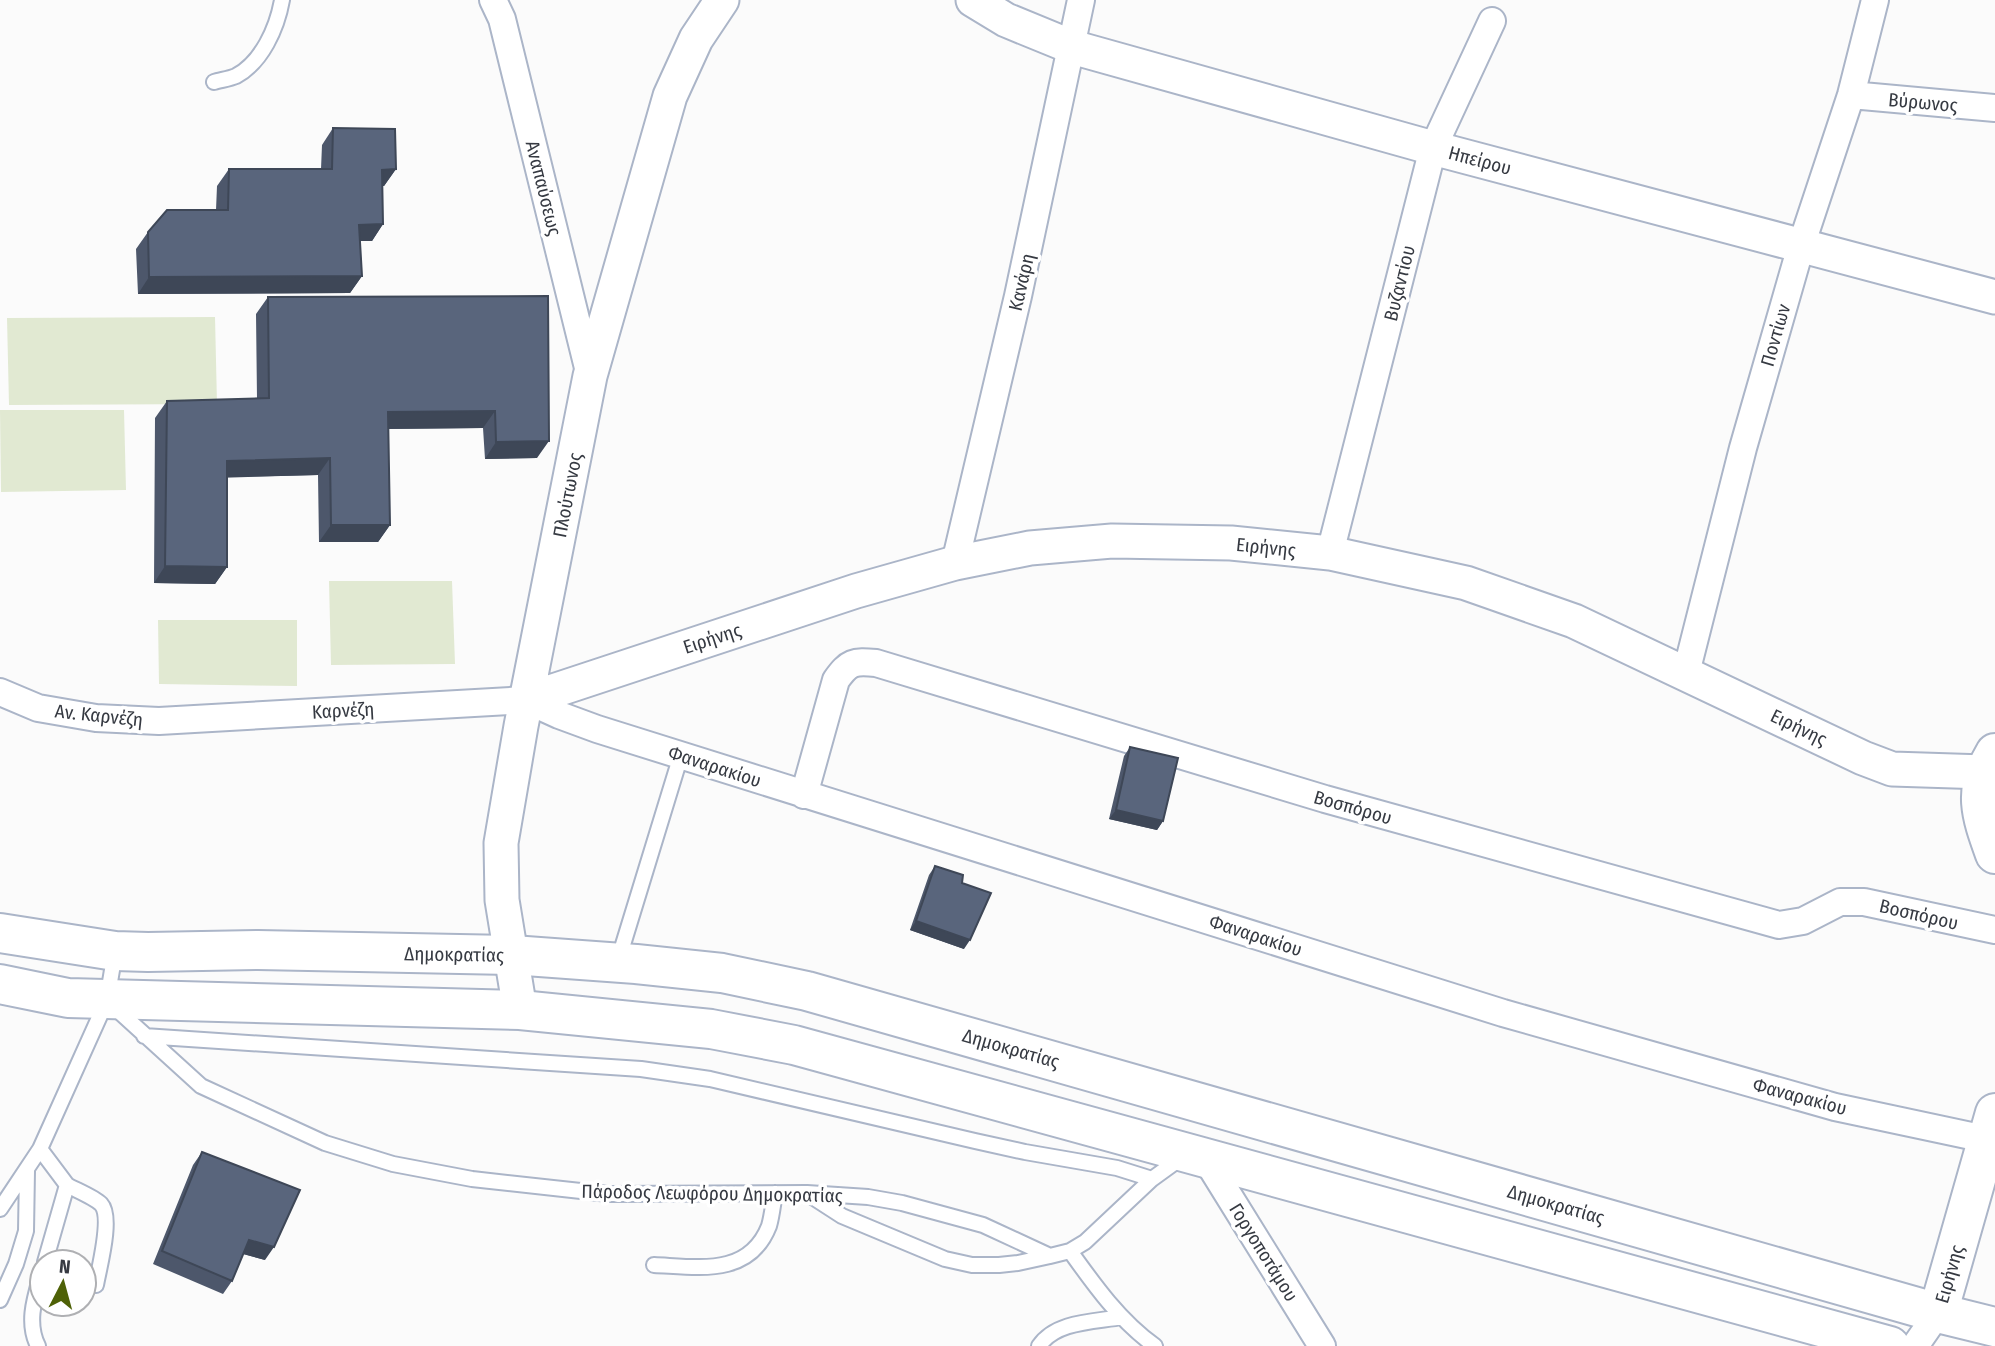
<svg xmlns="http://www.w3.org/2000/svg" width="1995" height="1346" viewBox="0 0 1995 1346" font-family="'Fira Sans Condensed',sans-serif">
  <style>
    .green { fill: #e1e9d2 }
    .lines { fill: none; stroke-linecap: round; stroke-linejoin: round }
    .service-casing { stroke: #abb5c8; stroke-width: 18 }
    .minor-casing { stroke: #abb5c8; stroke-width: 30 }
    .tertiary-casing { stroke: #abb5c8; stroke-width: 37 }
    .secondary-casing { stroke: #abb5c8; stroke-width: 42 }
    .primary-casing { stroke: #abb5c8; stroke-width: 42 }
    .service { stroke: #fff; stroke-width: 14 }
    .minor { stroke: #fff; stroke-width: 26 }
    .tertiary { stroke: #fff; stroke-width: 33 }
    .secondary { stroke: #fff; stroke-width: 38 }
    .primary { stroke: #fff; stroke-width: 38 }
    .wall { fill: #4d576b }
    .shaded-wall { fill: #3e4757 }
    .building { fill: #59657c; stroke: #3e4757; stroke-width: 2 }
    .labels { text-anchor: middle; stroke-width: 7; stroke-linejoin: round; paint-order: stroke }
    .street-label { font-size: 19px; fill: #363a42; stroke: #fff }
  </style>
  <rect width="100%" height="100%" fill="#fbfbfb"/>
  <path class="green" d="M 215,317 L 217,404 L 9,405 L 7,318 Z
    M 0,410 L 124,410 L 126,490 L 1,492 Z
    M 329,581 L 452,581 L 455,664 L 331,665 Z
    M 158,620 L 297,620 L 297,686 L 159,684 Z"/>
  <g class="lines">
    <g class="service-casing">
      <path id="service" d="M 214,82 C 220,80 229,79 236,76 C 262,62 277,28 282,0
        M 618,961 L 681,755
        M 113,1006 L 201,1086 L 325,1143 L 393,1164 L 472,1179 L 608,1194 L 807,1193 L 868,1197 L 902,1203 L 983,1225 L 1050,1256 L 1070,1251 L 1085,1242 L 1152,1179 L 1181,1158
        M 144,1036 L 641,1069 L 710,1079 L 975,1141 L 1025,1152 L 1117,1168 L 1152,1179
        M 40,1149 L 67,1185 L 45,1262
        M 67,1185 C 76,1190 94,1197 101,1204 C 113,1217 99,1268 96,1285
        M 808,1194 L 842,1216 L 945,1259 L 972,1265 L 999,1265 L 1018,1263 L 1050,1256
        M 0,1209 L 40,1149 L 107,1000 L 115,952
        M 1070,1251 C 1095,1286 1120,1321 1155,1346
        M 654,1265 C 698,1267 749,1277 769,1226 C 772,1216 773,1204 775,1193
        M 0,1300 L 16,1264 L 26,1231 L 27,1171
        M 38,1346 C 26,1322 35,1297 42,1272
        M 1039,1346 C 1056,1321 1094,1322 1122,1317"/>
    </g>
    <g class="minor-casing">
      <path id="minor" d="M 493,0 L 502,19 L 590,376
        M 1851,95 L 1995,108
        M 1330,553 L 1433,148 L 1492,21
        M 955,563 L 1018,296 L 1081,0
        M 1686,673 L 1743,448 L 1801,246 L 1851,95 L 1875,0
        M 0,692 L 38,708 L 96,718 L 159,721 L 526,700 L 559,715 L 597,729 L 1503,1013 L 1835,1107 L 1995,1141
        M 804,795 L 836,680 C 849,662 853,661 876,663 L 1325,799 L 1779,925 L 1803,921 L 1840,902 L 1864,902 L 1995,930
        M 1206,1159 L 1322,1346
        M 1915,1346 L 1938,1313"/>
    </g>
    <g class="tertiary-casing">
      <path id="tertiary" d="M 973,0 L 1006,20 L 1072,47 L 1433,148 L 1995,297
        M 526,700 L 856,591 L 955,563 L 1030,548 L 1112,541 L 1231,543 L 1330,553 L 1466,583 L 1574,621 L 1863,758 L 1892,769 L 1985,772
        M 520,1010 L 502,900 L 501,843 L 521,726 L 590,376 L 670,96 L 696,39 L 722,0"/>
    </g>
    <g class="secondary-casing">
      <path id="secondary" d="M 1995,753 C 1972,791 1981,815 1995,854
        M 1938,1313 L 1995,1113"/>
    </g>
    <g class="primary-casing">
      <path id="primary" d="M 0,933 L 115,951 L 148,952 L 258,950 L 512,955 L 636,964 L 722,973 L 807,991 L 1938,1313 L 1995,1327
        M 0,984 L 68,998 L 520,1010 L 711,1029 L 794,1045 L 1890,1346"/>
    </g>
    <use href="#service" class="service"/>
    <use href="#minor" class="minor"/>
    <use href="#tertiary" class="tertiary"/>
    <use href="#secondary" class="secondary"/>
    <use href="#primary" class="primary"/>
  </g>
  <path class="wall" d="M 333,128 L 396,169 L 384,186 L 383,186 L 383,224 L 372,241 L 360,241 L 362,276 L 350,293 L 138,294 L 136,249 L 148,232 L 216,210 L 217,186 L 229,169 L 321,169 L 322,145 Z
    M 548,296 L 537,458 L 485,459 L 483,428 L 388,429 L 390,525 L 378,542 L 319,542 L 318,475 L 227,477 L 227,567 L 215,584 L 154,583 L 155,418 L 167,401 L 257,399 L 256,314 L 268,297 Z
    M 1130,747 L 1163,821 L 1157,830 L 1109,819 L 1124,756 Z
    M 935,866 L 962,883 L 964,949 L 910,930 L 929,875 Z
    M 202,1152 L 265,1260 L 243,1254 L 232,1281 L 223,1294 L 153,1264 L 193,1165 Z"/>
  <path class="shaded-wall" d="M 396,169 L 384,186 L 371,186 L 382,170 Z
    M 383,224 L 372,241 L 347,241 L 359,225 Z
    M 362,276 L 350,293 L 138,294 L 149,277 Z
    M 495,411 L 483,428 L 376,429 L 388,412 Z
    M 549,441 L 537,458 L 485,459 L 496,442 Z
    M 330,458 L 318,475 L 215,478 L 227,461 Z
    M 331,525 L 390,525 L 378,542 L 319,542 Z
    M 165,566 L 227,567 L 215,584 L 154,583 Z
    M 1116,810 L 1163,821 L 1157,830 L 1109,819 Z
    M 916,921 L 970,940 L 964,949 L 910,930 Z
    M 249,1240 L 274,1247 L 265,1260 L 240,1253 Z"/>
  <path class="building" d="M 333,128 L 395,129 L 396,169 L 382,170 L 383,224 L 359,225 L 362,276 L 149,277 L 148,232 L 167,210 L 228,210 L 229,169 L 332,169 Z
    M 548,296 L 549,441 L 496,442 L 495,411 L 388,412 L 390,525 L 331,525 L 330,458 L 227,461 L 227,567 L 165,566 L 167,401 L 269,398 L 268,297 Z
    M 1130,747 L 1178,758 L 1163,821 L 1116,810 Z
    M 935,866 L 963,875 L 962,883 L 991,893 L 970,940 L 916,921 Z
    M 202,1152 L 300,1190 L 274,1247 L 249,1240 L 232,1281 L 162,1251 Z"/>
  <g class="labels">
    <g class="street-label">
      <text transform="translate(1923 102) rotate(5)" y="7">Βύρωνος</text>
      <text transform="translate(1480 160) rotate(15)" y="7">Ηπείρου</text>
      <text transform="translate(544 188) rotate(76)" y="7">Αναπαύσεως</text>
      <text transform="translate(1021 282) rotate(-77)" y="7">Κανάρη</text>
      <text transform="translate(1399 283) rotate(-76)" y="7">Βυζαντίου</text>
      <text transform="translate(1775 335) rotate(-74)" y="7">Ποντίων</text>
      <text transform="translate(567 495) rotate(-79)" y="7">Πλούτωνος</text>
      <text transform="translate(1266 547) rotate(6)" y="7">Ειρήνης</text>
      <text transform="translate(712 638) rotate(-18)" y="7">Ειρήνης</text>
      <text transform="translate(343 710) rotate(-3)" y="7">Καρνέζη</text>
      <text transform="translate(99 715) rotate(6)" y="7">Αν. Καρνέζη</text>
      <text transform="translate(1799 727) rotate(26)" y="7">Ειρήνης</text>
      <text transform="translate(715 766) rotate(18)" y="7">Φαναρακίου</text>
      <text transform="translate(1353 807) rotate(16)" y="7">Βοσπόρου</text>
      <text transform="translate(1919 914) rotate(13)" y="7">Βοσπόρου</text>
      <text transform="translate(1256 935) rotate(18)" y="7">Φαναρακίου</text>
      <text transform="translate(454 954) rotate(1)" y="7">Δημοκρατίας</text>
      <text transform="translate(1011 1048) rotate(16)" y="7">Δημοκρατίας</text>
      <text transform="translate(1800 1096) rotate(15)" y="7">Φαναρακίου</text>
      <text transform="translate(712 1193) rotate(1)" y="7">Πάροδος Λεωφόρου Δημοκρατίας</text>
      <text transform="translate(1556 1204) rotate(16)" y="7">Δημοκρατίας</text>
      <text transform="translate(1264 1252) rotate(58)" y="7">Γοργοποτάμου</text>
      <text transform="translate(1949 1274) rotate(-74)" y="7">Ειρήνης</text>
    </g>
  </g>
  <g transform="translate(63 1283) rotate(6)"><circle r="33" fill="#ffffff" stroke="#afb0b3" stroke-width="2"/>
  <path d="M0-5L12 26L0 18L-12 26Z" fill="#4e6107"/>
  <text y="-10" font-size="19" font-weight="bold" text-anchor="middle" fill="#363a42">N</text>
  </g>
</svg>
